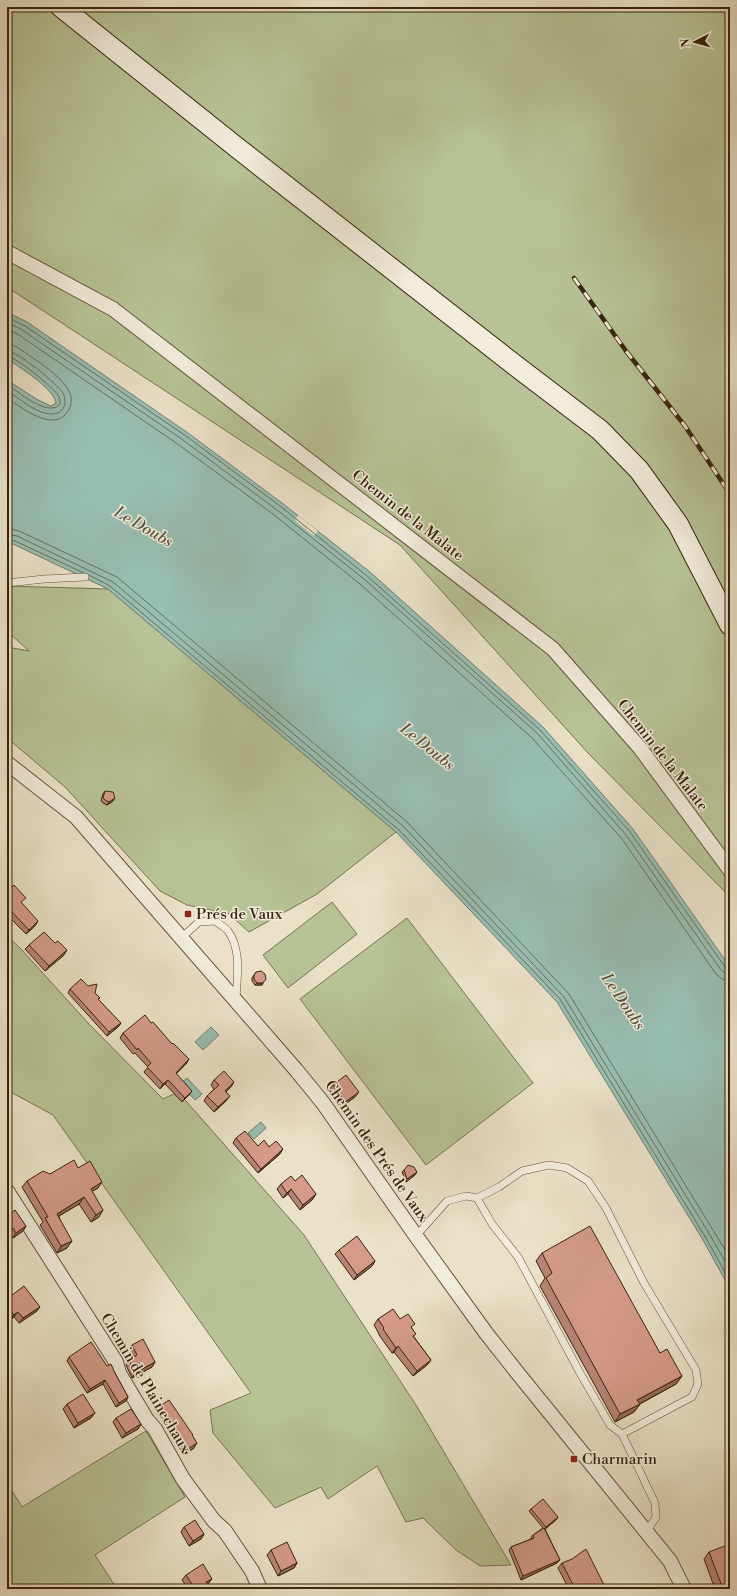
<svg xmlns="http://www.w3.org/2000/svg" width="737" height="1596" viewBox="0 0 737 1596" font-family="'Libre Bodoni',serif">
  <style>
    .green { fill: #b7c396; stroke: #787350 }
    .water { fill: #98beb2; stroke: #72806f }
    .pier { fill: #eae1c8 }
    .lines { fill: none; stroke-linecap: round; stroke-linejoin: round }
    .shore { stroke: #68705e; stroke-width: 1 }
    .lane-casing { stroke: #65523a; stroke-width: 8 }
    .street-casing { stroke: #65523a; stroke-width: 16 }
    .secondary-casing { stroke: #39230b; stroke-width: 22 }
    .lane { stroke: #f1ecdb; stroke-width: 7 }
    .street { stroke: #f1ecdb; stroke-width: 14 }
    .secondary { stroke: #f1ecdb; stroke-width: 20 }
    .rail-casing { stroke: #39230b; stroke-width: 4.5 }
    .rail { stroke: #f1ecdb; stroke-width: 3; stroke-dasharray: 9; stroke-linecap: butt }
    .wall { fill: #b78477; stroke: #39230b }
    .shaded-wall { fill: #956c61; stroke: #39230b }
    .building { fill: #d59a8a; stroke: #39230b }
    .poi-dot { fill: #8f2418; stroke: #f1ecdb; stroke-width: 1.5 }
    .labels { text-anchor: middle; stroke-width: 3; stroke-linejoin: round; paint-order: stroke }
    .street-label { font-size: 15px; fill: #39230b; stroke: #f1ecdb }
    .poi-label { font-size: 15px; fill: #39230b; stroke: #f1ecdb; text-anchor: start }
    .water-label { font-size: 16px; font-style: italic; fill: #56523d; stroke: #f1ecdb }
  </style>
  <rect width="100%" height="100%" fill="#eae1c8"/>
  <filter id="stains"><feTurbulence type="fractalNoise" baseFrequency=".005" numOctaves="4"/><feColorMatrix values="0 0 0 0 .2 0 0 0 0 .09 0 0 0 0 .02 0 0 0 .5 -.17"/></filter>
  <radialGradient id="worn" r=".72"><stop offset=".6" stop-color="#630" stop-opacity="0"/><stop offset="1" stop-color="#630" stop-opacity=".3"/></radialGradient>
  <path class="green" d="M 7,7 L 730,7 L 730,897 L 588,753 L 400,545 L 7,287 Z
    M 7,586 L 108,589 L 396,832 L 317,894 L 249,932 L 229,914 L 187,905 L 160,891 L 65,787 L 7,738 L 7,647 L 29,651 L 7,631 Z
    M 332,902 L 357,934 L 288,988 L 263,955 Z
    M 407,918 L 533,1083 L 426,1165 L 300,999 Z
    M 7,936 L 21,949 L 89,1024 L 163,1099 L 178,1092 L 304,1235 L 416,1405 L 511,1565 L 480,1566 L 456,1550 L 423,1518 L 406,1522 L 377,1466 L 328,1499 L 321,1487 L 275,1508 L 213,1433 L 210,1410 L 251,1393 L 53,1115 L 7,1090 Z
    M 146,1431 L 185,1497 L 95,1555 L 117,1589 L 7,1589 L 7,1483 L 22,1507 Z"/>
  <path class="water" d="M 7,312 L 27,322 L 188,433 L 282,503 L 370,572 L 543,727 L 633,829 L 730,967 L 730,1289 L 703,1240 L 557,1002 L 396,832 L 108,589 L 13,544 L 7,543 L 7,380 L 38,400 L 51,406 L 56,403 C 54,389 20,367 7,359 Z
    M 211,1027 L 219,1035 L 203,1050 L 195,1042 Z
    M 187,1078 L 202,1094 L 195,1100 L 180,1084 Z
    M 261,1122 L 266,1128 L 254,1139 L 248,1133 Z"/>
  <path class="pier" d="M 298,515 L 318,531 L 314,536 L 295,521 Z"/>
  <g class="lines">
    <path class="shore" d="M 7,317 L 25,326 L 186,436 L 280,506 L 367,576 L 540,730 L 630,832 L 725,967 L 730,969
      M 7,322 L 22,330 L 183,440 L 277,510 L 364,579 L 537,733 L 626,835 L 721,970 L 725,973 L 730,974
      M 7,329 L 19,335 L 179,445 L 273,514 L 360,584 L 532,738 L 622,839 L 716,974 L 722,979 L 730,980
      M 7,345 L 13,345 L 20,349 C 35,360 60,374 69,391 C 72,396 72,406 68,411 C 54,434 21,407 7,398
      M 7,351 C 18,351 56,383 63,393 C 65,396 65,401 65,405 C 55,429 19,399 7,390
      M 7,356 C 16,357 53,387 58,395 C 60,398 60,401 60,404 C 49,418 18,392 7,384
      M 7,528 L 19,531 L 117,577 L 407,822 L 569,994 L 730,1258
      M 7,534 L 17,536 L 113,582 L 403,826 L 564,997 L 710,1235 L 730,1270
      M 7,539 L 15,541 L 84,573
      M 89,575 L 110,586 L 399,830 L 560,999 L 706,1238 L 730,1281"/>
    <g class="lane-casing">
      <path id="lane" d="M 7,583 L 44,579 L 85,577
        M 181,938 L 199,922 L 215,921 C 219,924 225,927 228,931 C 242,950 237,977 236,999
        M 477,1198 L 499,1187 L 522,1171 L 549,1165 L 567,1168 L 588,1181 L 606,1208 L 644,1283 L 696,1370 L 698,1384 L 692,1397 L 622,1434 L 655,1503 L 656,1517 L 647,1531
        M 416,1236 L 447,1201 L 466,1196 L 477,1198 L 492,1224 L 518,1257 L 580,1373 L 610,1425 L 622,1434"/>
    </g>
    <g class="street-casing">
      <path id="street" d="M 7,252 L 113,309 L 553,649 L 640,748 L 730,870
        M 7,763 L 76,817 L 297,1071 L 323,1103 L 416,1236 L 486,1333 L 520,1376 L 670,1561 L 684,1589
        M 7,1191 L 116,1362 L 119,1373 L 147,1420 L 155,1429 L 183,1479 L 214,1521 L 225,1531 L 252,1571 L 260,1589"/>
    </g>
    <g class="secondary-casing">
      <path id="secondary" d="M 61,7 L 240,150 L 516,366 L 600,430 L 639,470 L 678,524 L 730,625"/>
    </g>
    <use href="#lane" class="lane"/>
    <use href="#street" class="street"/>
    <use href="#secondary" class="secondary"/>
    <g class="rail-casing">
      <path id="rail" d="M 574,278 L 626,351 L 685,426 L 730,494"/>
    </g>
    <use href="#rail" class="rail"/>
  </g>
  <path class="wall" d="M 105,791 L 113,801 L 107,805 L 103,803 L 101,801 L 103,794 Z
    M 7,892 L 22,902 L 21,903 L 35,926 L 26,934 L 8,916 L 7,917 Z
    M 29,945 L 64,955 L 45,971 L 25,949 Z
    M 256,972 L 263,983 L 262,985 L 255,985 L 252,981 L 252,978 Z
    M 70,989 L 95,993 L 100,998 L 98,1000 L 121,1023 L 118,1027 L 107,1036 L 68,993 Z
    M 151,1023 L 172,1044 L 189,1059 L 186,1064 L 176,1074 L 189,1095 L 182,1102 L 165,1084 L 160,1089 L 144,1072 L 148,1067 L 135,1053 L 133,1054 L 120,1038 L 123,1033 Z
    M 214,1080 L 231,1087 L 226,1092 L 226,1101 L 214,1112 L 204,1101 L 207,1096 L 214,1089 L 211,1085 Z
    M 333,1085 L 355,1097 L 341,1107 L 329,1090 Z
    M 236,1138 L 258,1146 L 269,1147 L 280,1154 L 258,1173 L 233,1143 Z
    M 78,1168 L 98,1188 L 92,1191 L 99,1217 L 91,1222 L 79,1204 L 59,1216 L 67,1248 L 57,1253 L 40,1225 L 43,1222 L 22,1187 L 27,1181 L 50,1174 Z
    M 404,1170 L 415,1175 L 406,1182 L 402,1172 Z
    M 295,1181 L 313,1199 L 300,1210 L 288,1194 L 283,1198 L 277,1189 L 281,1184 Z
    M 7,1216 L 26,1226 L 23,1231 L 13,1238 L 9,1233 Z
    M 339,1250 L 375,1261 L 372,1266 L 354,1280 L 335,1254 Z
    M 542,1253 L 660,1353 L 682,1376 L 676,1384 L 640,1404 L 634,1412 L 615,1422 L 540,1286 L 545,1278 L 536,1261 Z
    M 7,1299 L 37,1311 L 19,1323 L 14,1317 L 10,1320 L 7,1315 Z
    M 378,1319 L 400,1319 L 412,1328 L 414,1337 L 431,1360 L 427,1365 L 413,1376 L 394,1352 L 392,1353 L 379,1335 L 379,1334 L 374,1325 Z
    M 132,1345 L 155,1362 L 152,1367 L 132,1378 L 126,1365 L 129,1360 L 132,1358 L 128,1350 Z
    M 69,1357 L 107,1366 L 115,1373 L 128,1397 L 126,1401 L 116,1407 L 103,1384 L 87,1393 L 67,1361 Z
    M 67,1404 L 91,1418 L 74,1428 L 63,1409 Z
    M 160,1406 L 192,1436 L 194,1448 L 185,1454 L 157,1411 Z
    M 116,1418 L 141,1424 L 138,1429 L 122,1438 L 113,1422 Z
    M 531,1509 L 558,1517 L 556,1520 L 545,1529 L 560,1560 L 557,1563 L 521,1580 L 509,1550 L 511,1547 L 531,1539 L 531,1538 L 533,1535 L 543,1528 L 529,1511 Z
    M 184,1527 L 204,1534 L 201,1539 L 189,1546 L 181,1532 Z
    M 271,1550 L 297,1563 L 294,1568 L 278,1576 L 267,1555 Z
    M 709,1552 L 730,1589 L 715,1589 L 704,1559 Z
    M 562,1563 L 606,1589 L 569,1589 L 558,1568 Z
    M 186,1575 L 212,1579 L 207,1584 L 209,1589 L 188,1589 L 182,1580 Z"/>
  <path class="shaded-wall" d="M 115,798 L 113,801 L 107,805 L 109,802 Z
    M 38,921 L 35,926 L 26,934 L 29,930 Z
    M 67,950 L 64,955 L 45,971 L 49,966 Z
    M 257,983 L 263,983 L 262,985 L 255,985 Z
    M 121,1023 L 118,1027 L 107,1036 L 109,1032 Z
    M 189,1059 L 186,1064 L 172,1078 L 176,1073 Z
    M 168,1080 L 165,1084 L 160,1089 L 163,1084 Z
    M 234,1082 L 231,1087 L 221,1096 L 225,1091 Z
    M 192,1091 L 189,1095 L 182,1102 L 185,1098 Z
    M 359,1092 L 355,1097 L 341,1107 L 345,1102 Z
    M 230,1096 L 226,1101 L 214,1112 L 218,1107 Z
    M 283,1149 L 280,1154 L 258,1173 L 261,1169 Z
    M 417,1172 L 415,1175 L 406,1182 L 407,1179 Z
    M 102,1182 L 98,1188 L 86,1195 L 91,1189 Z
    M 291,1189 L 288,1194 L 283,1198 L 287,1193 Z
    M 316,1194 L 313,1199 L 300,1210 L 303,1205 Z
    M 84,1197 L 79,1204 L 52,1220 L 57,1214 Z
    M 103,1210 L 99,1217 L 91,1222 L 96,1215 Z
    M 26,1226 L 23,1231 L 13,1238 L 16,1233 Z
    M 13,1228 L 9,1233 L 7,1235 L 7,1232 Z
    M 72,1241 L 67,1248 L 57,1253 L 61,1246 Z
    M 375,1261 L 372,1266 L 354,1280 L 357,1275 Z
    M 40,1307 L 37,1311 L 19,1323 L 23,1318 Z
    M 18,1312 L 14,1317 L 10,1320 L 14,1315 Z
    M 398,1346 L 394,1352 L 392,1353 L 396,1348 Z
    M 431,1360 L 427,1365 L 413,1376 L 417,1371 Z
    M 155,1362 L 152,1367 L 132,1378 L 135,1373 Z
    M 682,1376 L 676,1384 L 632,1408 L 637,1400 Z
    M 105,1380 L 103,1384 L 87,1393 L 90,1389 Z
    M 128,1397 L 126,1401 L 116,1407 L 119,1403 Z
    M 640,1404 L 634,1412 L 615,1422 L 620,1414 Z
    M 95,1413 L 91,1418 L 74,1428 L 78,1423 Z
    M 141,1424 L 138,1429 L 122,1438 L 126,1433 Z
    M 197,1443 L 194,1448 L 185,1454 L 188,1449 Z
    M 558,1517 L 556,1520 L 544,1530 L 546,1527 Z
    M 204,1534 L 201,1539 L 189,1546 L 193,1541 Z
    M 560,1560 L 557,1563 L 521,1580 L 523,1576 Z
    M 297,1563 L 294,1568 L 278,1576 L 281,1571 Z
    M 212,1579 L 208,1584 L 203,1587 L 206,1582 Z"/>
  <path class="building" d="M 7,668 L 9,669 L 10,675 L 7,678 Z
    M 105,791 L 113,792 L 115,798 L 109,802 L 105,800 L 103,798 Z
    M 14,885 L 26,898 L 21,902 L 38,921 L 29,930 L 11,911 L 8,914 L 7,913 L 7,892 Z
    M 44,932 L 55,943 L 58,941 L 67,950 L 49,966 L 29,945 Z
    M 261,971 L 265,974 L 266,979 L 263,983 L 257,983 L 254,979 L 254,975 L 256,972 Z
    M 81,979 L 88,986 L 97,984 L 95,993 L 100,998 L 98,999 L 121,1023 L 109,1032 L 70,989 Z
    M 145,1015 L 151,1023 L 153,1022 L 172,1044 L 173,1043 L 189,1059 L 176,1073 L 192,1091 L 185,1098 L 168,1080 L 163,1084 L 147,1067 L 151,1063 L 138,1048 L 137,1050 L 123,1033 Z
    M 224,1071 L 234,1082 L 225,1091 L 230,1096 L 218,1107 L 207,1096 L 219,1085 L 214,1080 Z
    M 346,1075 L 359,1092 L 345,1102 L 333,1085 Z
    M 7,1115 L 10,1118 L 7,1120 Z
    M 245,1131 L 258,1146 L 264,1140 L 269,1147 L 276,1141 L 283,1149 L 261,1169 L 236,1138 Z
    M 74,1160 L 78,1168 L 90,1161 L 102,1182 L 91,1189 L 103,1210 L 96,1215 L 84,1197 L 57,1214 L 72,1241 L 61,1246 L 45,1218 L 48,1217 L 27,1181 L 43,1171 L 50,1174 Z
    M 408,1165 L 414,1167 L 417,1172 L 407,1179 L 404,1170 Z
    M 302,1175 L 316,1194 L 303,1205 L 291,1189 L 287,1193 L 281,1184 L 291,1176 L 295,1181 Z
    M 15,1210 L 26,1226 L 16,1233 L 13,1228 L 7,1232 L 7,1216 Z
    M 590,1226 L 660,1353 L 667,1349 L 682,1376 L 637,1400 L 640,1404 L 620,1414 L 546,1278 L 552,1273 L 542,1253 Z
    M 357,1236 L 375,1261 L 357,1275 L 339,1250 Z
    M 24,1286 L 40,1307 L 23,1318 L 18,1312 L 14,1315 L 7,1306 L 7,1299 Z
    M 393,1309 L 400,1319 L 408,1314 L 415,1324 L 411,1327 L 416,1334 L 413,1336 L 431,1360 L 417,1371 L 398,1346 L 396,1348 L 383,1329 L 384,1328 L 378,1319 Z
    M 143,1339 L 155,1362 L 135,1373 L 129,1360 L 137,1355 L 132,1345 Z
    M 91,1342 L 107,1366 L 111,1364 L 115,1373 L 128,1397 L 119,1403 L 105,1380 L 90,1389 L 69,1357 Z
    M 83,1394 L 95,1413 L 78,1423 L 67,1404 Z
    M 169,1400 L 193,1435 L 192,1435 L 197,1443 L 188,1449 L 160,1406 Z
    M 131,1409 L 141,1424 L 126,1433 L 116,1418 Z
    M 543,1499 L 558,1517 L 546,1527 L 531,1509 Z
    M 195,1520 L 204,1534 L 193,1541 L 184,1527 Z
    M 544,1528 L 560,1560 L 523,1576 L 511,1547 L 534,1538 L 533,1535 Z
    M 287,1542 L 297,1563 L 281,1571 L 271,1550 Z
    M 730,1544 L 730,1589 L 723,1589 L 709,1552 Z
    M 586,1549 L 606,1589 L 575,1589 L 562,1563 L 572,1559 Z
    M 203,1564 L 212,1579 L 206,1582 L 210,1588 L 208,1589 L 195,1589 L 186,1575 Z"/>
  <g class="poi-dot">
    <rect x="184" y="910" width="8" height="8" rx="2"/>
    <rect x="570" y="1455" width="8" height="8" rx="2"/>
  </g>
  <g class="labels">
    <g class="street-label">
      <text transform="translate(408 515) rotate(38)" y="5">Chemin de la Malate</text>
      <text transform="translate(663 755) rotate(52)" y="5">Chemin de la Malate</text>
      <text transform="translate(377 1151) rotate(55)" y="5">Chemin des Prés de Vaux</text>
      <text transform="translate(146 1383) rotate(59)" y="5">Chemin de Plainechaux</text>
    </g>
    <g class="poi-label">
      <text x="196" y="919">Prés de Vaux</text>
      <text x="582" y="1464">Charmarin</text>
    </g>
    <g class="water-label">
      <text transform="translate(144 526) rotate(30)" y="6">Le Doubs</text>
      <text transform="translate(428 746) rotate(39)" y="6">Le Doubs</text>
      <text transform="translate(624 1001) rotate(56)" y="6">Le Doubs</text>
    </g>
  </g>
  <rect width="737" height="1596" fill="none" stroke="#eae1c8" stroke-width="24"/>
  <rect x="8" y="8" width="721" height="1580" fill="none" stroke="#39230b" stroke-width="2"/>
  <rect x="12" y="12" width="713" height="1572" fill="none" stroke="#39230b"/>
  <g transform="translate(695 42) rotate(264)" stroke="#f1ecdb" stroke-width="3" paint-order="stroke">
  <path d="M0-3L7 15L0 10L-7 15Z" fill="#39230b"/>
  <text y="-6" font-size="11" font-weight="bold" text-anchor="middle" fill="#39230b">N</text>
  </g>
  <rect width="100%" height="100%" filter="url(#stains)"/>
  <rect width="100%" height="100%" fill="url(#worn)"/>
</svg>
